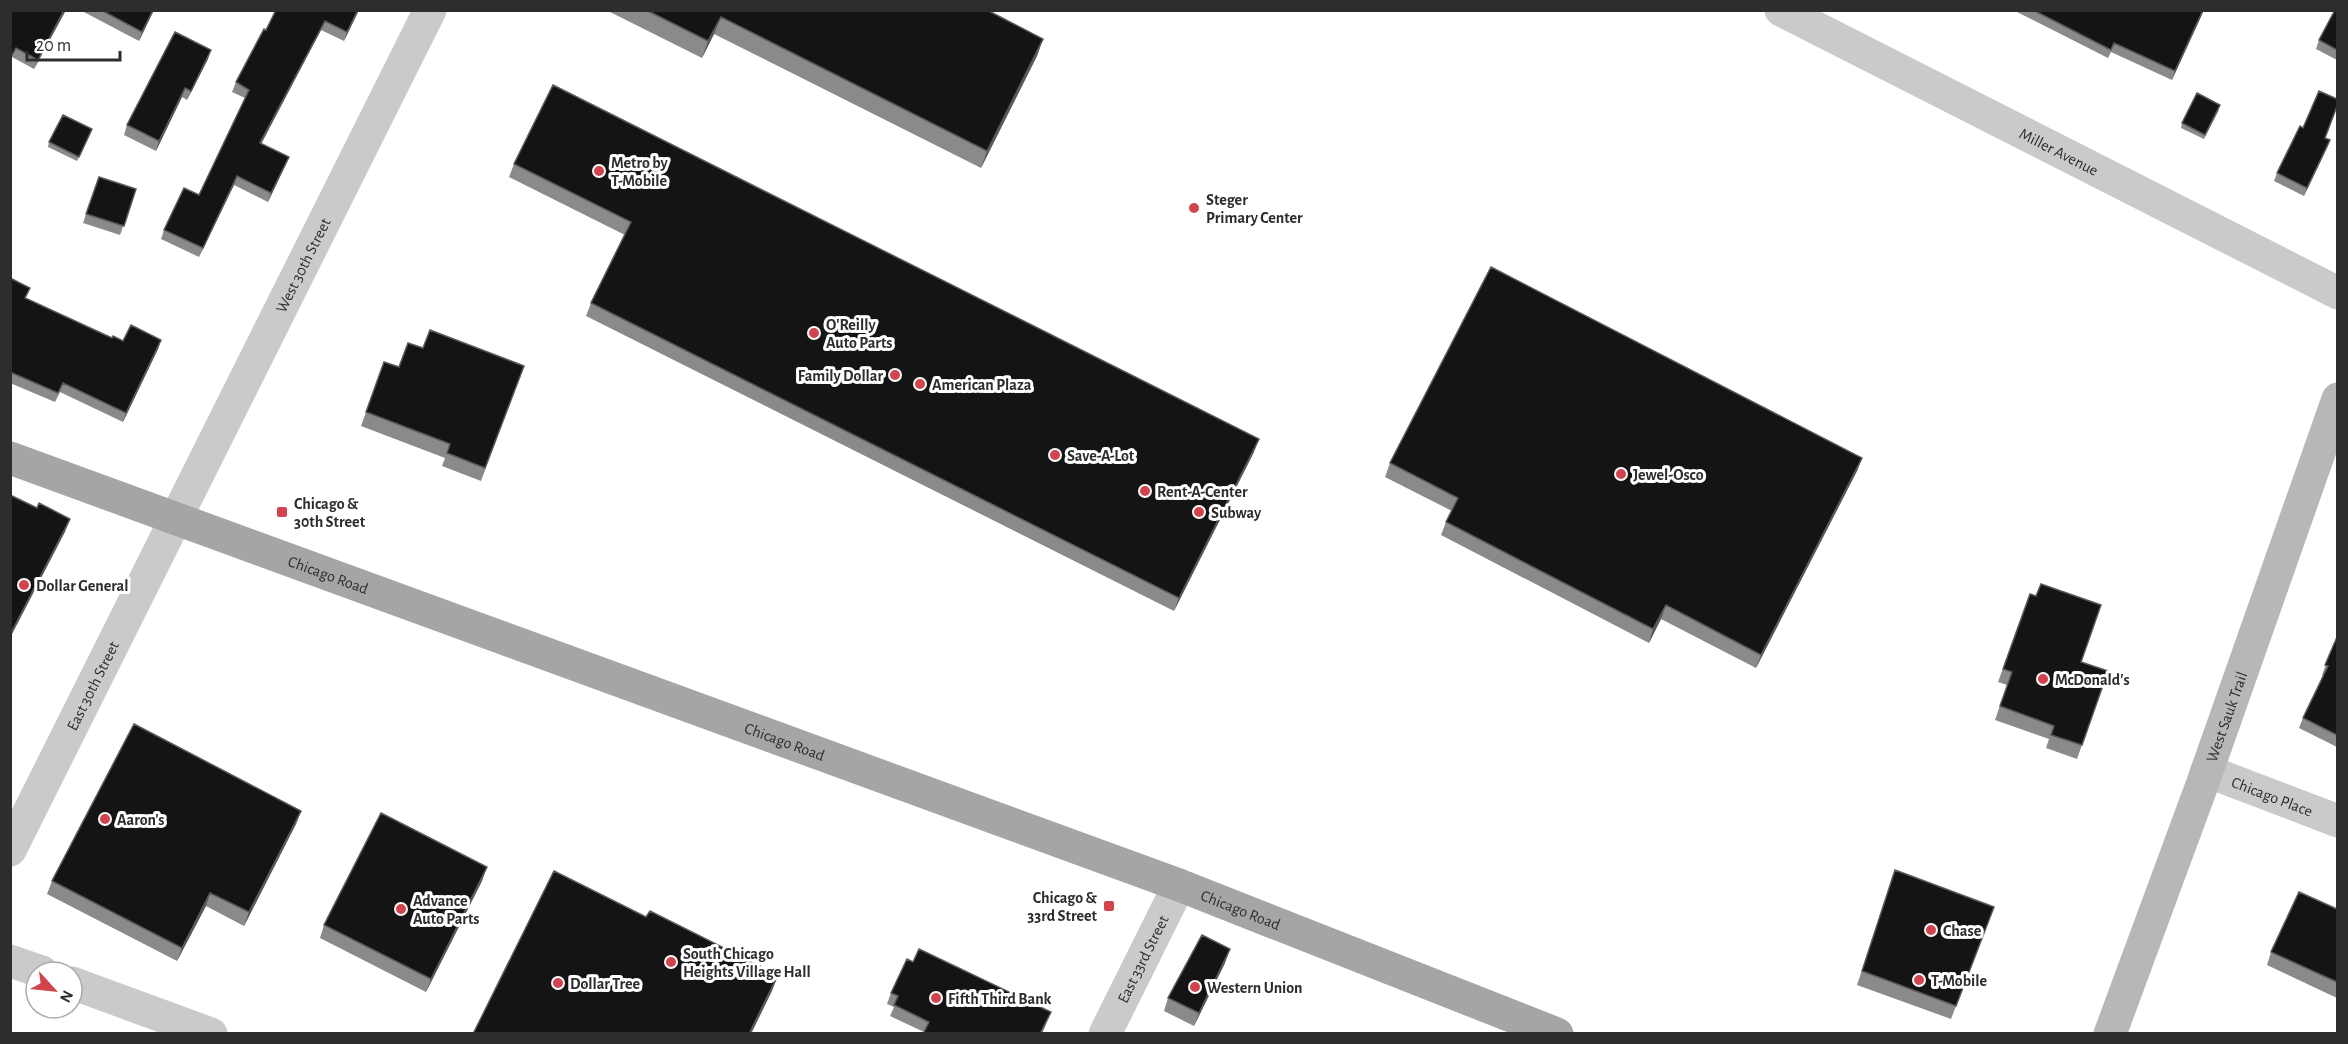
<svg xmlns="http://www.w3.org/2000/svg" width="2348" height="1044" viewBox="0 0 2348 1044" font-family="'Alegreya Sans',sans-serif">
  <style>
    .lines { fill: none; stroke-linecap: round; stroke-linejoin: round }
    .minor { stroke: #cacaca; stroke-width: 33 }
    .secondary { stroke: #b7b7b7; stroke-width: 33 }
    .primary { stroke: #a5a5a5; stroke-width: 33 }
    .wall { fill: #8a8a8a }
    .shaded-wall { fill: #5a5a5a }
    .building { fill: #141414; stroke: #5a5a5a; stroke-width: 1.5 }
    .poi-dot { fill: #d1434d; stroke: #fff; stroke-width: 2 }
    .labels { text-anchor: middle; stroke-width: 6; stroke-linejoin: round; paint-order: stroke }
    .street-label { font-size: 16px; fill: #2d2d2d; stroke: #fff }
    .poi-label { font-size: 16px; font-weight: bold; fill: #2d2d2d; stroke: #fff; text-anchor: start }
  </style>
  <rect width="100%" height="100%" fill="#fff"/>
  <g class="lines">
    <g class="minor">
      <path id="s1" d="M 1781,10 L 2338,293"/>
      <path id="s2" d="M 2207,771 L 2338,821"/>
      <path id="s3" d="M 10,850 L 430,10"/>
      <path d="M 10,961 L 42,972"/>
      <path d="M 72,983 L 211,1034"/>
      <path id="s4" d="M 1105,1034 L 1179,885"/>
    </g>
    <path class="secondary" id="s5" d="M 2110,1034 L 2202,785 L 2338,399"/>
    <path class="primary" id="s6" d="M 10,458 L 1179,885 L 1557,1034"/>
  </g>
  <path class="wall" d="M 10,10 L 66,10 L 34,69 L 12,57 Z
    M 80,10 L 154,10 L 139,41 Z
    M 359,10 L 344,41 L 321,30 L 261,143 L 285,166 L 268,202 L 234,185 L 199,257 L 161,239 L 164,230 L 199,195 L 245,98 L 232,92 L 236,82 L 266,30 Z
    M 606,10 L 987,10 L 1043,39 L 1037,56 L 981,168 L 714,34 L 702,58 Z
    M 2013,10 L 2204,10 L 2172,80 L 2111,52 L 2108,58 Z
    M 2337,10 L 2337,60 L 2316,49 L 2319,40 Z
    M 208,59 L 187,100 L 182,97 L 156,151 L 124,135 L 127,125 Z
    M 2219,110 L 2204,139 L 2181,128 L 2182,123 Z
    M 92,129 L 77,161 L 48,147 L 49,142 Z
    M 2325,138 L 2330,140 L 2304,196 L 2274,181 L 2277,173 Z
    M 514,164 L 1254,452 L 1174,611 L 586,316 L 591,303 L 625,235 L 509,177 Z
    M 99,177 L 136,189 L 120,235 L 83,223 Z
    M 10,278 L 26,298 L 112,338 L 123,341 L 161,340 L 158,349 L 123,422 L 60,392 L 55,402 L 10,383 Z
    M 423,348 L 524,366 L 481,481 L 442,466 L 445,458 L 361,426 L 384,362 L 399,367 Z
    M 1862,458 L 1857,471 L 1756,668 L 1661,619 L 1649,643 L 1441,535 L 1446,522 L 1452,511 L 1385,477 L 1390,463 Z
    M 2030,594 L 2081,662 L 2108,671 L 2077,759 L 2046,748 L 2049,739 L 1995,720 L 2007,685 L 1998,682 Z
    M 2337,637 L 2337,747 L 2299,728 L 2303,718 L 2324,676 L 2322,675 Z
    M 301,811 L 296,824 L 244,926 L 206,906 L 177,961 L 47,894 L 52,881 Z
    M 482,881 L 426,992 L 320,938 L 324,925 Z
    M 1891,883 L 1994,907 L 1951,1019 L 1857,985 Z
    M 2337,909 L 2337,998 L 2267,965 L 2271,952 Z
    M 1225,963 L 1194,1026 L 1164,1011 L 1168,998 Z
    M 891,993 L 1051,1012 L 1042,1034 L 923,1034 L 924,1032 L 890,1016 L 894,1007 L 887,1004 Z"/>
  <path class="shaded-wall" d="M 64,10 L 66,10 L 34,69 L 38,60 Z
    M 153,10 L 154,10 L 139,41 L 142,32 Z
    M 358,10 L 359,10 L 344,41 L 347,32 Z
    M 2203,10 L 2204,10 L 2172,80 L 2175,71 Z
    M 721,17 L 714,34 L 702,58 L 708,41 Z
    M 325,21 L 321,30 L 257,152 L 260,143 Z
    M 1043,39 L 1037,56 L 981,168 L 987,151 Z
    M 211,50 L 208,59 L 187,100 L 191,91 Z
    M 185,88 L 182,97 L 156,151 L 159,141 Z
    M 2330,140 L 2327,148 L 2304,196 L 2307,188 Z
    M 289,157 L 285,166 L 268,202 L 271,193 Z
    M 237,176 L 234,185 L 199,257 L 203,248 Z
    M 161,340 L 158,349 L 123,422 L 126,413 Z
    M 1259,439 L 1254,452 L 1174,611 L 1179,598 Z
    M 1862,458 L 1857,471 L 1756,668 L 1761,655 Z
    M 70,519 L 65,532 L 10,638 L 10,635 Z
    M 1666,605 L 1661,619 L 1649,643 L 1653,629 Z
    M 301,811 L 296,824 L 244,926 L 249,912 Z
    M 487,867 L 482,881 L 426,992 L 431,979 Z
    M 210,893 L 206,906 L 177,961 L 182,948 Z
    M 1230,949 L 1225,963 L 1194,1026 L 1199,1013 Z
    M 778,975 L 772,991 L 751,1034 L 749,1034 Z"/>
  <path class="building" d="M 10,10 L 64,10 L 38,60 L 16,48 L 10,59 Z
    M 101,10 L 153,10 L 142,32 Z
    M 276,10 L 358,10 L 347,32 L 325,21 L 260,143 L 289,157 L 271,193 L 237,176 L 203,248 L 164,230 L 184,188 L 199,195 L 249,90 L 236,82 L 264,29 L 266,30 Z
    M 646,10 L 987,10 L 1043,39 L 987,151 L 721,17 L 708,41 Z
    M 2033,10 L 2203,10 L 2175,71 L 2114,43 L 2111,50 Z
    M 2335,10 L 2337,10 L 2337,50 L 2319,40 Z
    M 175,32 L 211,50 L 191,91 L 185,88 L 159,141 L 127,125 Z
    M 553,85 L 1259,439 L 1179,598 L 591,303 L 631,222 L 514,164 Z
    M 2319,91 L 2337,99 L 2337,106 L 2325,138 L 2330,140 L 2307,188 L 2277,173 L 2300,126 L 2303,128 Z
    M 2197,93 L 2220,105 L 2205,135 L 2182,123 Z
    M 63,115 L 92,129 L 79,157 L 49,142 Z
    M 99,177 L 136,189 L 124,226 L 86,214 Z
    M 1491,267 L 1862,458 L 1761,655 L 1666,605 L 1653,629 L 1446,522 L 1458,498 L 1390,463 Z
    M 10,278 L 30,288 L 25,298 L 112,338 L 113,336 L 123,341 L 131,325 L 161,340 L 126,413 L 63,383 L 58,393 L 10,372 Z
    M 430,330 L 524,366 L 485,468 L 447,453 L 450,444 L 366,412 L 384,362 L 399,367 L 408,343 L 423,348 Z
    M 10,495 L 37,508 L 39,503 L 70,519 L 10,635 Z
    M 2041,584 L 2101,605 L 2081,662 L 2108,671 L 2082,745 L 2051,735 L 2054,726 L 2000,706 L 2012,672 L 2003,669 L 2030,594 L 2036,596 Z
    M 2337,637 L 2337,735 L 2303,718 L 2328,666 L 2325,665 Z
    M 134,724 L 301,811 L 249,912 L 210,893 L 182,948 L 52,881 Z
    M 381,813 L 487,867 L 431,979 L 324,925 Z
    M 1895,870 L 1994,907 L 1956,1006 L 1862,971 Z
    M 554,871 L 646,917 L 650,911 L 778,975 L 749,1034 L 473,1034 Z
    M 2299,892 L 2337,909 L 2337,982 L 2271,952 Z
    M 1202,935 L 1230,949 L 1199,1013 L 1168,998 Z
    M 919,949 L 1051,1012 L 1040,1034 L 923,1034 L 929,1022 L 894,1005 L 898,996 L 891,993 L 907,959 L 913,962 Z"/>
  <g class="poi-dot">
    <circle cx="599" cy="171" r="6"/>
    <circle cx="1194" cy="208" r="6"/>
    <circle cx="814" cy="333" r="6"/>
    <circle cx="895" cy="375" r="6"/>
    <circle cx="920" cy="384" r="6"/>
    <circle cx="1055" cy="455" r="6"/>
    <circle cx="1621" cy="474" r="6"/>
    <circle cx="1145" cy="491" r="6"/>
    <rect x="276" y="506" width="12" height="12" rx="3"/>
    <circle cx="1199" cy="512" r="6"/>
    <circle cx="24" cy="585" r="6"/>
    <circle cx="2043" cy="679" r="6"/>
    <circle cx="105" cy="819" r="6"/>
    <rect x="1103" y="900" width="12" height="12" rx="3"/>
    <circle cx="401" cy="909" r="6"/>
    <circle cx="1931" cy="930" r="6"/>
    <circle cx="671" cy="962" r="6"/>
    <circle cx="1919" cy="980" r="6"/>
    <circle cx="558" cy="983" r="6"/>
    <circle cx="1195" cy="987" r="6"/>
    <circle cx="936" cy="998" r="6"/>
  </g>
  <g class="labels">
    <g class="street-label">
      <text dy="6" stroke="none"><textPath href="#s1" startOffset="312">Miller Avenue</textPath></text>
      <text dy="6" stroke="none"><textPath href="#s3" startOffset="654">West 30th Street</textPath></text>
      <text dy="6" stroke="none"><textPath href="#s6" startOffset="339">Chicago Road</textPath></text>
      <text dy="6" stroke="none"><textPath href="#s3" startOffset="184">East 30th Street</textPath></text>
      <text dy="6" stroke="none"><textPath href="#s5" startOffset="338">West Sauk Trail</textPath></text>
      <text dy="6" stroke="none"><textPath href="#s6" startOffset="825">Chicago Road</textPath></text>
      <text dy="6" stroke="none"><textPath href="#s2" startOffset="70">Chicago Place</textPath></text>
      <text dy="6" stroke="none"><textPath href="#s6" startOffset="1311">Chicago Road</textPath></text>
      <text dy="6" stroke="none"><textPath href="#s4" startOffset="84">East 33rd Street</textPath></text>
    </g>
    <g class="poi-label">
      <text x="611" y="168">Metro by<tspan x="611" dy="18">T-Mobile</tspan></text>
      <text x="1206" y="205">Steger<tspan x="1206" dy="18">Primary Center</tspan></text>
      <text x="826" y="330">O'Reilly<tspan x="826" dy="18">Auto Parts</tspan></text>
      <text x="883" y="381" text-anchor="end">Family Dollar</text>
      <text x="932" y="390">American Plaza</text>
      <text x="1067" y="461">Save-A-Lot</text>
      <text x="1633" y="480">Jewel-Osco</text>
      <text x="1157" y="497">Rent-A-Center</text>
      <text x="294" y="509">Chicago &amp;<tspan x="294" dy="18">30th Street</tspan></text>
      <text x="1211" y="518">Subway</text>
      <text x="36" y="591">Dollar General</text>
      <text x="2055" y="685">McDonald's</text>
      <text x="117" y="825">Aaron's</text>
      <text x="1097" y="903" text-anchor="end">Chicago &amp;<tspan x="1097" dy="18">33rd Street</tspan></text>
      <text x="413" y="906">Advance<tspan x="413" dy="18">Auto Parts</tspan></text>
      <text x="1943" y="936">Chase</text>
      <text x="683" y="959">South Chicago<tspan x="683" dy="18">Heights Village Hall</tspan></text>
      <text x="1931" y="986">T-Mobile</text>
      <text x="570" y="989">Dollar Tree</text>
      <text x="1207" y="993">Western Union</text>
      <text x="948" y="1004">Fifth Third Bank</text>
    </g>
  </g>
  <rect width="2348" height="1044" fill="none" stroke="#2d2d2d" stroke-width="24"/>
  <g transform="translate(54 990) rotate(117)"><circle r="28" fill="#ffffff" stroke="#ababab" stroke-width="1.5"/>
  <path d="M0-4.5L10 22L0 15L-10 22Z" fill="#d1434d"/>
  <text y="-9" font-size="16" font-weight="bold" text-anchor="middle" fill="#2d2d2d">N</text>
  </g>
  <path d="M27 51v9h93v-9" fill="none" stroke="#2d2d2d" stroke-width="3"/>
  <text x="36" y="51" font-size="18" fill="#2d2d2d" stroke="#ffffff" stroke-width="4.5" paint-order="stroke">20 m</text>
</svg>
